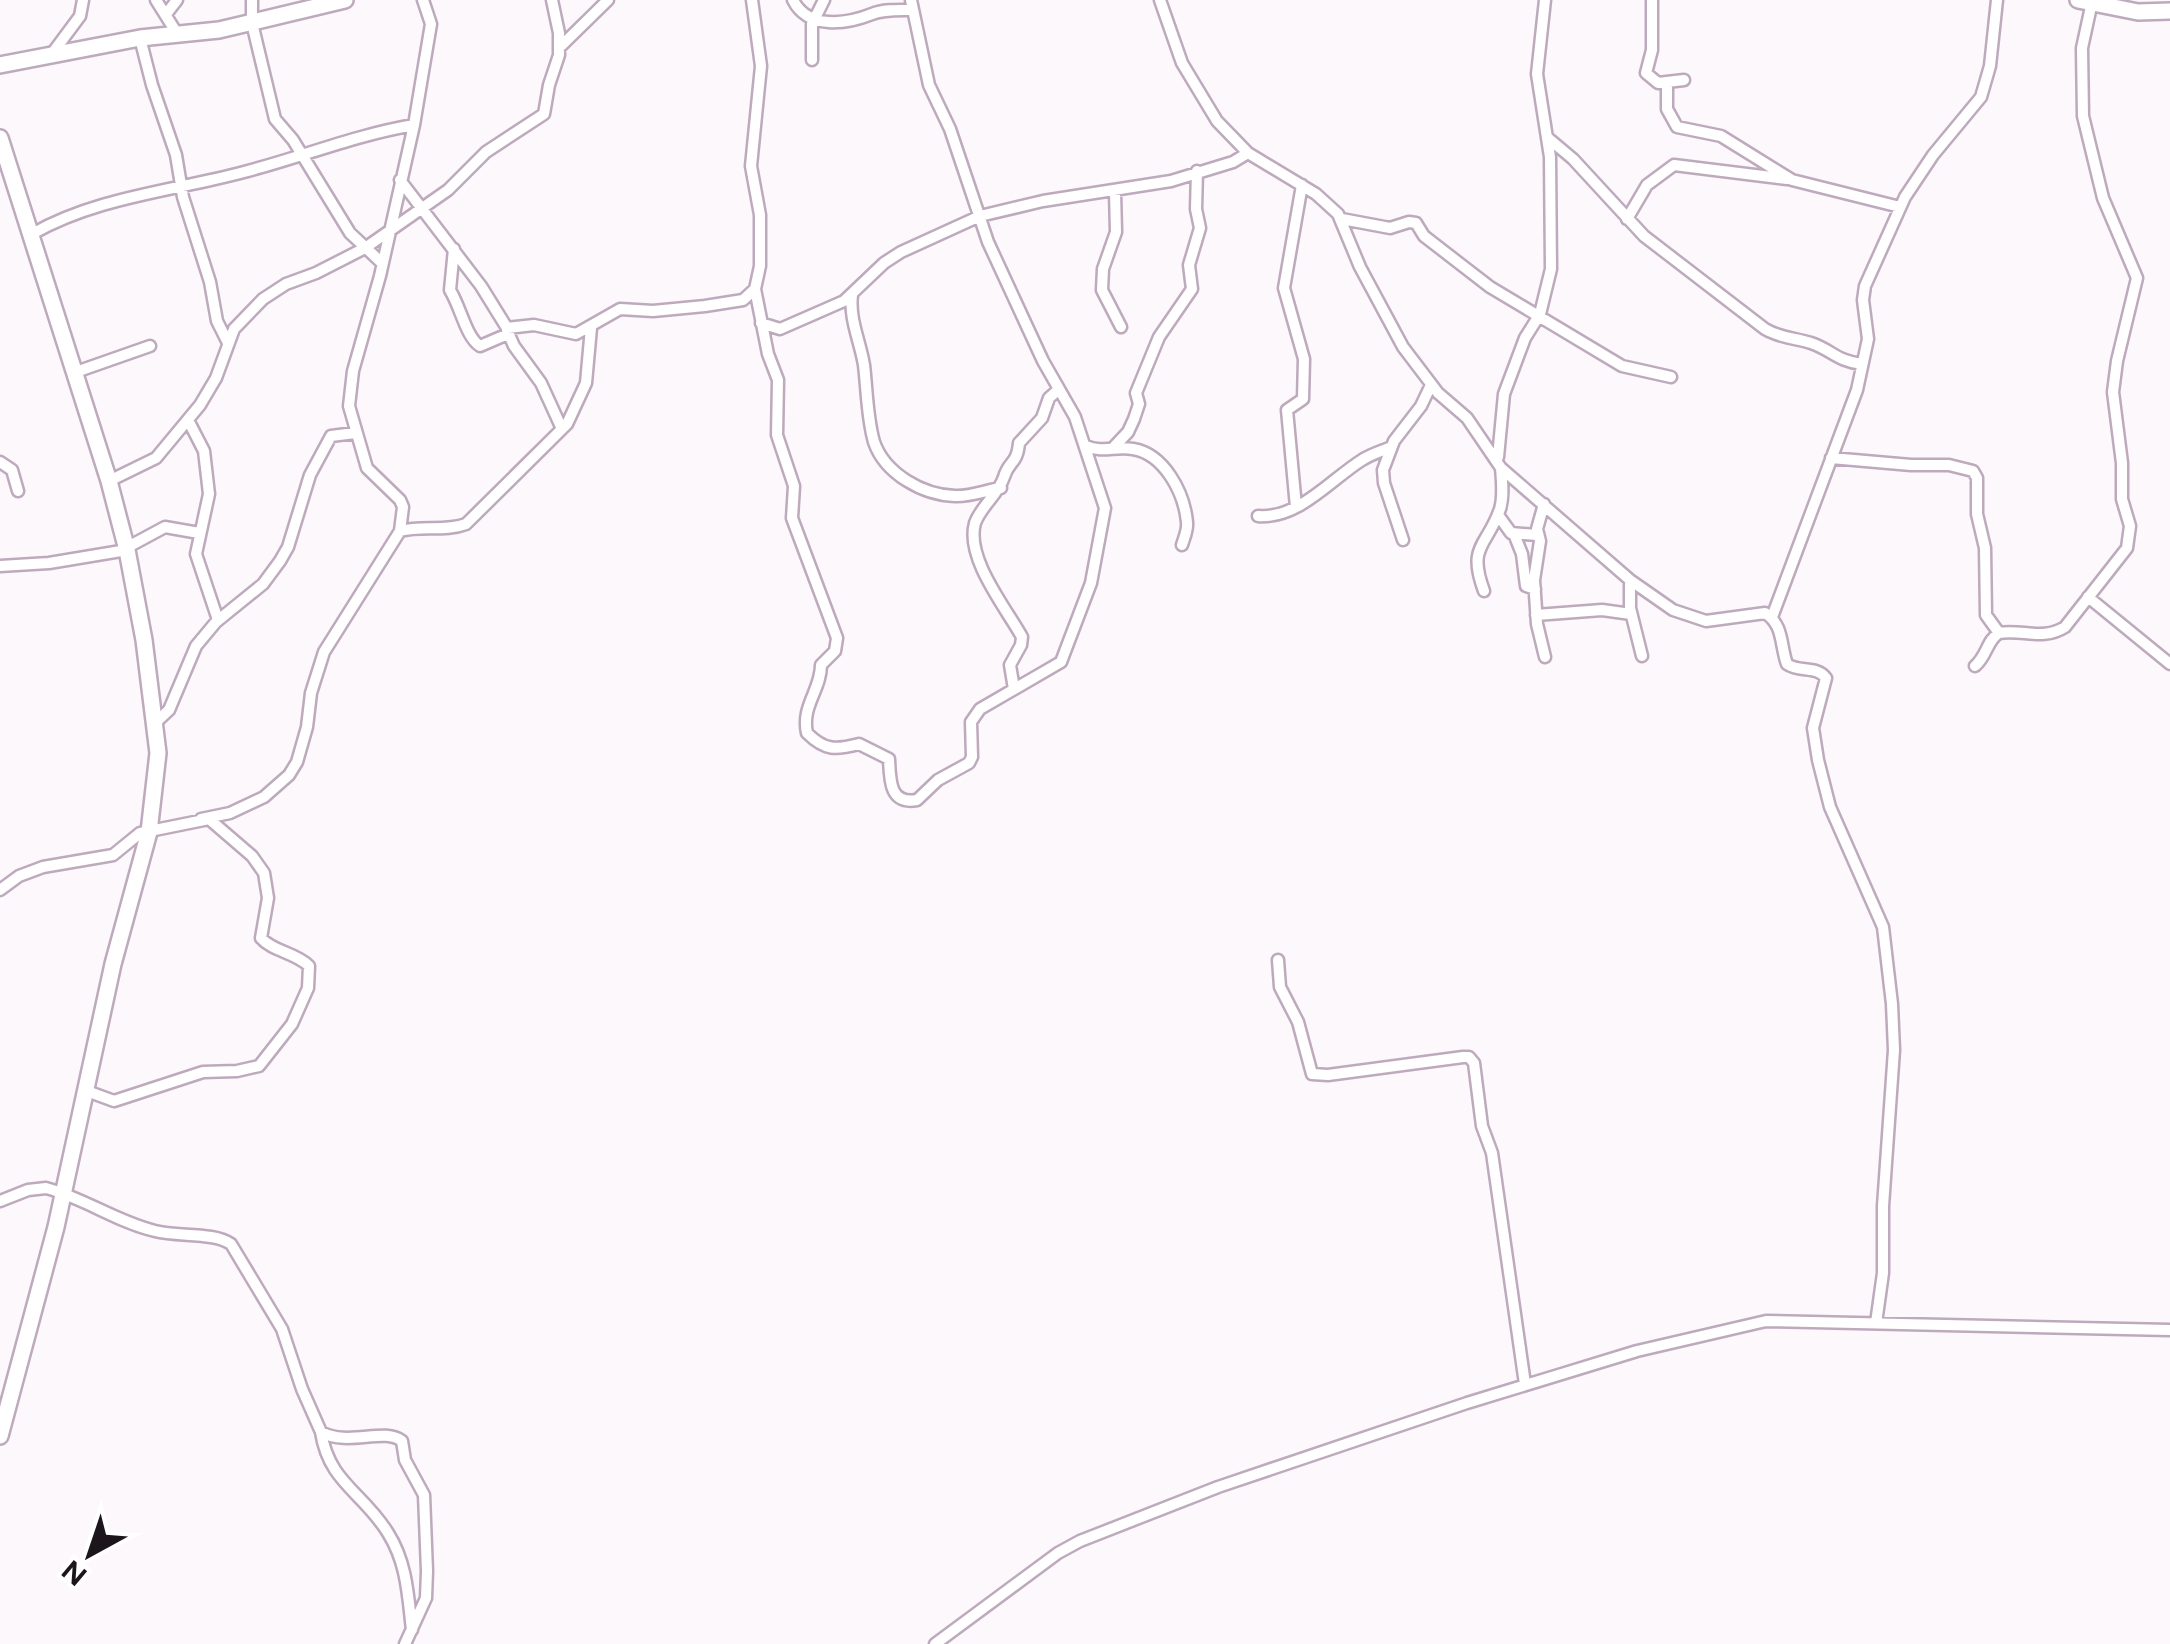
<svg xmlns="http://www.w3.org/2000/svg" width="2170" height="1644" viewBox="0 0 2170 1644" font-family="Figtree,sans-serif">
  <style>
    .lines { fill: none; stroke-linecap: round; stroke-linejoin: round }
    .street-casing { stroke: #beaabd; stroke-width: 15 }
    .secondary-casing { stroke: #beaabd; stroke-width: 20 }
    .street { stroke: #fff; stroke-width: 10 }
    .secondary { stroke: #fff; stroke-width: 15 }
  </style>
  <rect width="100%" height="100%" fill="#fdf8fc"/>
  <g class="lines">
    <g class="street-casing">
      <path id="street" d="M 156,0 L 178,35
        M 252,0 L 252,23 L 275,119 L 293,140 L 350,233 L 382,263
        M 793,0 C 808,30 847,24 872,14 C 884,9 900,10 913,10
        M 1160,0 L 1182,63 L 1217,121 L 1248,153 L 1316,194 L 1338,214 L 1360,267 L 1403,347 L 1438,393 L 1467,418 L 1501,468 L 1630,580 L 1673,610 L 1706,621 L 1765,613 C 1784,625 1780,645 1787,664 C 1799,673 1816,665 1826,678 L 1813,728 L 1818,760 L 1830,807 L 1883,927 L 1892,1004 L 1894,1050 L 1883,1206 L 1883,1273 L 1876,1323
        M 1652,0 L 1652,50 L 1646,73 L 1658,83 L 1684,80
        M 167,13 L 177,0
        M 140,38 L 152,85 L 176,155 L 183,197 L 210,282 L 217,321 L 228,343
        M 559,48 L 608,0
        M 51,55 L 80,16 L 83,0
        M 812,60 L 812,24 L 824,0
        M 1667,83 L 1667,109 L 1677,127 L 1721,136 L 1792,180 L 1900,207
        M 1548,138 L 1573,159 L 1644,236 L 1765,329 C 1780,338 1795,338 1811,343 C 1832,350 1836,361 1862,364
        M 400,180 L 481,286 L 507,328 L 534,325 L 576,334 L 620,309 L 653,311 L 705,306 L 743,300 L 755,289 L 760,266 L 760,215 L 751,166 L 761,66 L 752,0
        M 1115,192 L 1116,232 L 1103,269 L 1102,290 L 1121,327
        M 1342,219 L 1390,228 L 1409,222 L 1416,223 L 1424,236 L 1490,287 L 1622,366 L 1671,377
        M 1627,219 L 1647,185 L 1674,165 L 1787,179
        M 32,234 C 97,197 173,191 244,172 C 302,157 355,135 414,125
        M 454,249 L 450,290 C 461,308 466,337 480,346 L 508,334
        M 755,289 L 768,354 L 778,380 L 777,435 L 794,486 L 792,518 L 837,638 L 835,651 L 821,665 C 821,690 801,706 807,733 C 825,751 836,750 859,744 L 889,759 C 890,779 889,805 917,800 L 938,780 L 969,763 L 972,757 L 971,722 L 980,709 L 1061,662 L 1091,583 L 1105,508 L 1075,417 L 1043,361 L 988,242 L 950,129 L 929,85 L 911,0
        M 852,295 C 849,319 860,341 864,365 C 867,390 867,418 874,442 C 885,474 923,495 955,496 C 970,497 986,490 1001,488
        M 761,323 L 780,329 L 844,301 L 884,263 L 901,252 L 980,216 L 1043,201 L 1171,181 L 1233,162 L 1248,153
        M 507,330 L 514,346 L 541,383 L 562,429
        M 73,373 L 150,346
        M 188,420 L 204,451 L 209,494 L 196,554 L 218,620
        M 1086,446 C 1102,453 1116,446 1133,449 C 1164,454 1184,492 1187,522 C 1188,530 1184,538 1182,545
        M 1113,448 L 1128,432 L 1134,419 L 1139,404 L 1136,393 L 1159,337 L 1192,289 L 1189,265 L 1200,228 L 1196,209 L 1197,171
        M 1498,457 L 1504,394 L 1525,338 L 1540,314 L 1551,269 L 1550,157 L 1537,74 L 1545,0
        M 1831,458 L 1911,465 L 1949,465 L 1973,471 L 1977,478 L 1977,514 L 1985,548 L 1986,615 L 1999,633
        M 0,462 L 12,470 L 18,491
        M 109,481 L 156,458 L 200,405 L 216,378 L 234,329 L 263,299 L 286,284 L 316,273 L 365,248 L 448,190 L 486,152 L 544,114 L 549,85 L 559,55 L 559,33 L 552,0
        M 1544,504 L 1537,529 L 1540,541 L 1534,580 L 1537,624 L 1545,657
        M 1296,507 L 1287,410 L 1303,399 L 1304,359 L 1284,288 L 1302,185
        M 1498,515 L 1511,533 L 1537,535
        M 1258,516 C 1299,519 1330,480 1362,460 C 1371,454 1382,451 1391,447
        M 400,531 C 422,525 445,532 466,524 L 567,424 L 586,383 L 591,328
        M 1514,534 L 1522,554 L 1526,586 L 1535,589
        M 1403,540 L 1384,483 L 1383,470 L 1394,441 L 1421,406 L 1431,385
        M 126,548 L 165,527 L 199,533
        M 0,566 L 49,563 L 127,550
        M 1630,580 L 1630,608 L 1642,656
        M 1484,591 C 1467,545 1487,547 1500,509 C 1504,496 1502,481 1501,468
        M 2088,597 L 2170,664
        M 1536,615 L 1602,610 L 1631,614
        M 1772,617 L 1857,390 L 1868,339 L 1863,300 L 1865,286 L 1905,197 L 1933,155 L 1981,97 L 1990,66 L 1997,0
        M 1975,666 C 1987,656 1987,640 1999,633 C 2022,629 2043,641 2065,627 L 2127,548 L 2130,526 L 2122,499 L 2122,463 L 2113,392 L 2117,361 L 2137,278 L 2103,198 L 2083,116 L 2082,48 L 2092,2
        M 1014,689 L 1010,665 L 1021,645 L 1022,637 C 1006,608 965,558 975,523 C 981,506 998,495 1004,477 C 1009,460 1017,465 1019,443 L 1042,418 L 1049,398 L 1058,390
        M 155,723 L 169,710 L 196,646 L 216,622 L 263,584 L 280,561 L 288,547 L 310,475 L 331,436 L 355,433
        M 201,819 L 230,813 L 264,797 L 289,775 L 297,762 L 307,727 L 311,693 L 324,652 L 400,531 L 403,507 L 400,500 L 367,468 L 349,406 L 353,371 L 380,276 L 414,125 L 431,24 L 423,0
        M 0,890 L 19,876 L 43,867 L 113,855 L 140,833 L 209,819 L 252,856 L 264,873 L 268,898 L 261,938 C 273,952 295,952 309,966 L 308,988 L 292,1024 L 259,1066 L 237,1071 L 203,1072 L 114,1101 L 84,1090
        M 1278,960 L 1280,987 L 1298,1022 L 1312,1074 L 1328,1075 L 1463,1057 L 1469,1057 L 1474,1063 L 1482,1126 L 1492,1153 L 1525,1384
        M 0,1201 L 28,1190 L 46,1188 C 84,1198 117,1222 155,1231 C 178,1237 214,1232 231,1244 L 282,1329 L 302,1389 L 321,1432 C 349,1447 384,1427 402,1441 L 405,1460 L 424,1495 L 427,1571 L 426,1598 L 405,1644
        M 321,1432 C 329,1483 363,1492 388,1533 C 407,1563 408,1596 412,1630
        M 935,1644 L 1058,1553 L 1080,1541 L 1218,1487 L 1467,1403 L 1637,1351 L 1766,1321 L 2170,1330"/>
    </g>
    <g class="secondary-casing">
      <path id="secondary" d="M 2078,0 L 2138,12 L 2170,11
        M 0,65 L 140,38 L 219,30 L 345,0
        M 0,138 L 109,481 L 127,550 L 144,640 L 158,753 L 149,832 L 113,964 L 56,1227 L 0,1436"/>
    </g>
    <use href="#street" class="street"/>
    <use href="#secondary" class="secondary"/>
  </g>
  <g transform="translate(90 1554) rotate(220)" stroke="#ffffff" stroke-width="8" paint-order="stroke">
  <path d="M0-8L18 38L0 25L-18 38Z" fill="#1d151c"/>
  <text y="-15" font-size="28" font-weight="bold" text-anchor="middle" fill="#1d151c">N</text>
  </g>
</svg>
